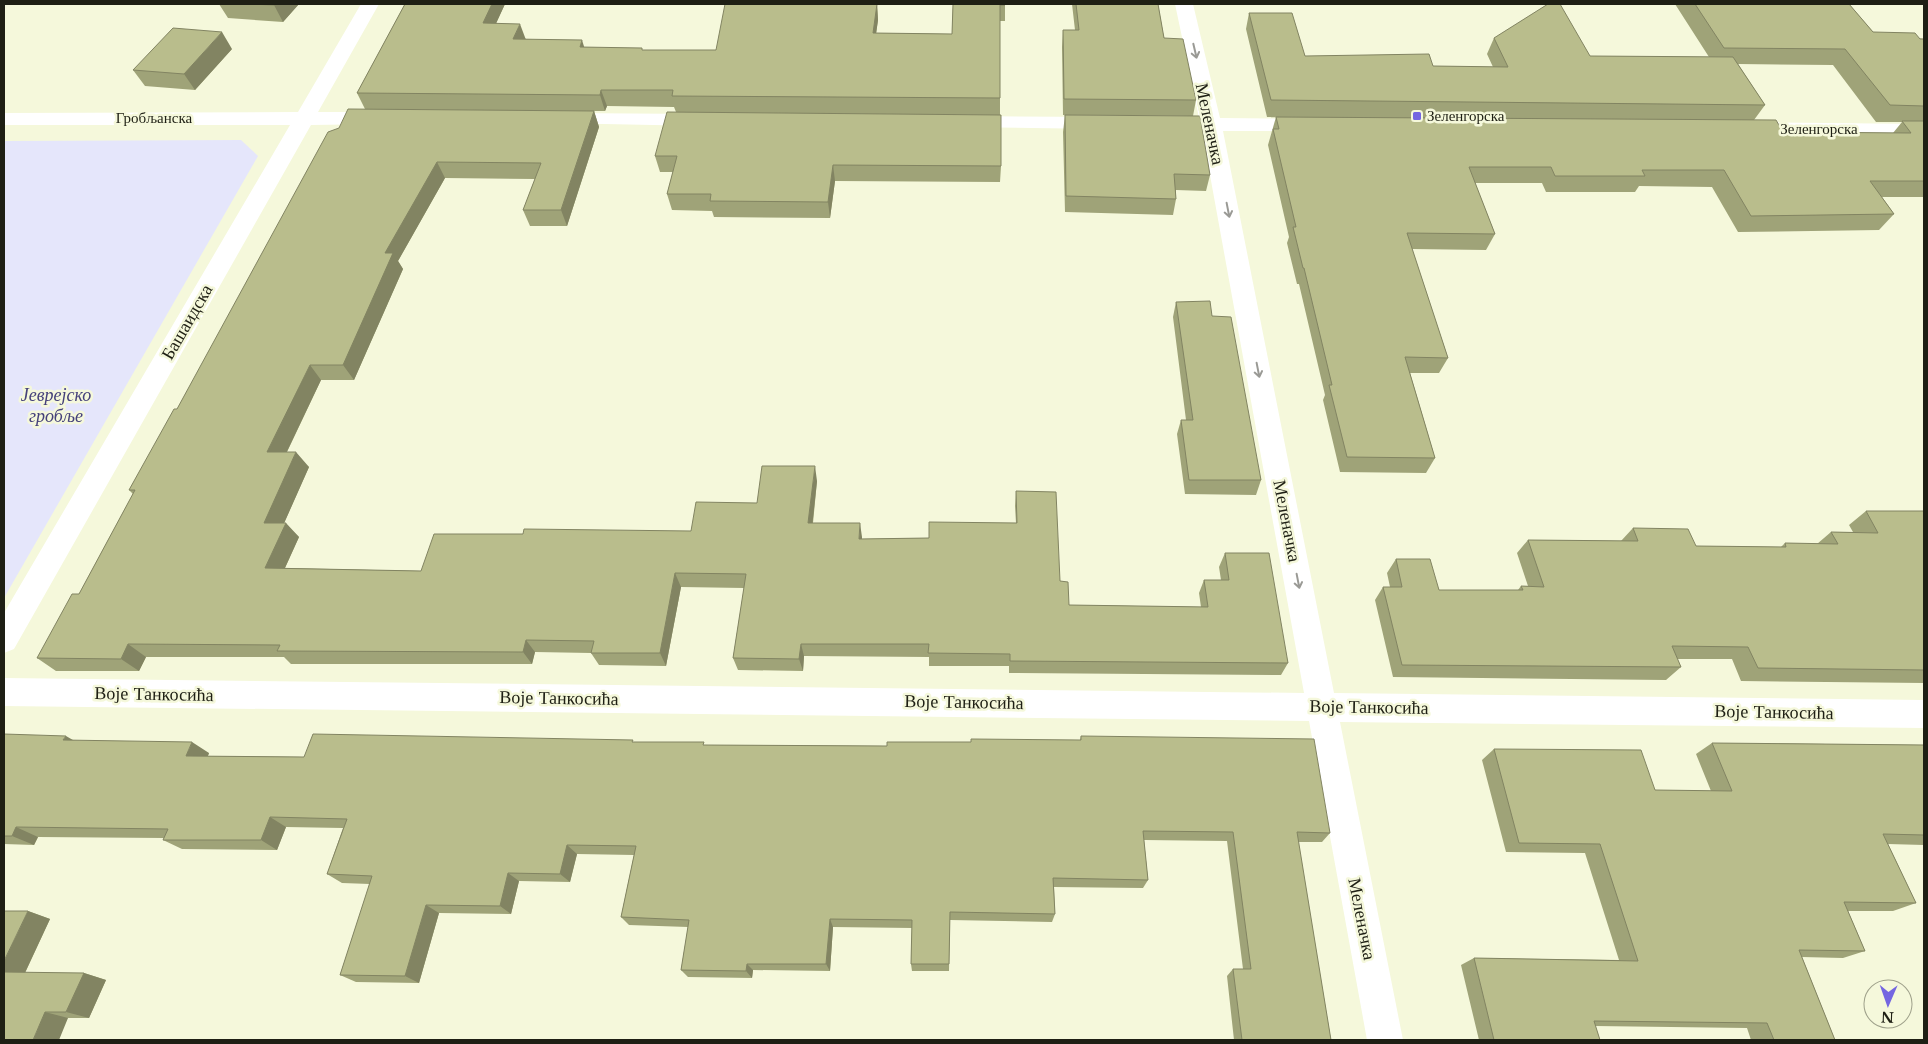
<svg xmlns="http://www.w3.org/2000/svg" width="1928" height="1044" viewBox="0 0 1928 1044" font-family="'Libre Baskerville',serif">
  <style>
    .green { fill: #e5e6fb }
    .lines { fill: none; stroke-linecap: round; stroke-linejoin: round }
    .minor { fill: #fff; fill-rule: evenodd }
    .wall { fill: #9fa378; fill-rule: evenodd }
    .shaded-wall { fill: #828462 }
    .building { fill: #b9bd8c; stroke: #828462 }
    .oneway { stroke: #9a9a95 }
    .poi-dot { fill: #7466e1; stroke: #f5f8db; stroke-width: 2 }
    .labels { text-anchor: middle; stroke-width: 5; stroke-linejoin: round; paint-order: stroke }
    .far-poi-label { font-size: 15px; fill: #1e1f14; stroke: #f5f8db; text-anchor: start }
    .far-street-label { font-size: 15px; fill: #1e1f14; stroke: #f5f8db }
    .street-label { font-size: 18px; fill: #1e1f14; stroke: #f5f8db }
    .park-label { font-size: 18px; font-style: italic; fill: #45417b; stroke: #f5f8db }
  </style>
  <rect width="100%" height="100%" fill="#f5f8db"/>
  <path class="green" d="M 241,140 L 258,156 L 4,598 L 4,141 Z"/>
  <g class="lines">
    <path class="minor" d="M 361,4 L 379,4 L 318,112 L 380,112 L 387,114 L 390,118 L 387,122 L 380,124 L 311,125 L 14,649 L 4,653 L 4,613 L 290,125 L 4,125 L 4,113 L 298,112 Z
      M 1175,4 L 1193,4 L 1220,118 L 1310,119 L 1317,120 L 1320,125 L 1317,130 L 1310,131 L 1223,131 L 1334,693 L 1924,700 L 1924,728 L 1340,722 L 1403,1040 L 1367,1040 L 1309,721 L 4,706 L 4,678 L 1304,693 L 1202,131 L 1156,129 L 1153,124 L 1156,119 L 1199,118 Z
      M 561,113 L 703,114 L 710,116 L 713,120 L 710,124 L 703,126 L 554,123 L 551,119 L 554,115 Z
      M 963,116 L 1100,117 L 1107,118 L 1110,123 L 1107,128 L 1100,129 L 956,127 L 953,122 L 956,117 Z
      M 1743,122 L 1924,124 L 1924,136 L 1736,133 L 1733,128 L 1736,123 Z"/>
  </g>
  <path class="wall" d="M 219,4 L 299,4 L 283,22 L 228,18 Z
    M 405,4 L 505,4 L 496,23 L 526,39 L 584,47 L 643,50 L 716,50 L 877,4 L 878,20 L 876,33 L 952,34 L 953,4 L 1005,4 L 1005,21 L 1000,21 L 1000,115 L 1001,166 L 1000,182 L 835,181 L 830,218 L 714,217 L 712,211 L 672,210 L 667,194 L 673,172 L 660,172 L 655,156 L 676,112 L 674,107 L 607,106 L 605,111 L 594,111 L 599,127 L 567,226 L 530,226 L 523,210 L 535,179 L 445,178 L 398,261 L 403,269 L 354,380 L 321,380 L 287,452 L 309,467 L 284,523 L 299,537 L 285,568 L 421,571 L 523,534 L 691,531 L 757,503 L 817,481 L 813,523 L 862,537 L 862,539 L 929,538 L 1016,523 L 1015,506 L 1016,491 L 1060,581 L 1069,605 L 1201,607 L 1199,593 L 1204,580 L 1221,580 L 1219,567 L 1225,553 L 1288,663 L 1281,675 L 1009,673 L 1009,666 L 929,666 L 929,657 L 804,656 L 803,671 L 738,670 L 733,658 L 744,588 L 681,587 L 666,666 L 599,665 L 591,653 L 535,652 L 532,664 L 291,664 L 284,657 L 146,657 L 139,671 L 56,671 L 37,658 L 79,594 L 133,494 L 129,490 L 177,409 L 339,128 L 365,109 L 357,93 Z
    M 1072,4 L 1158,4 L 1164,38 L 1196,100 L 1193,116 L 1063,115 L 1062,47 L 1063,30 L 1075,30 Z
    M 1675,4 L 1849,4 L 1873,32 L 1924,39 L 1924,197 L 1882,197 L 1894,214 L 1879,230 L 1738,232 L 1712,187 L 1639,186 L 1635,192 L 1546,192 L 1542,183 L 1475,183 L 1495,234 L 1486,250 L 1412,249 L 1448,358 L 1439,373 L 1410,373 L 1435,458 L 1426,473 L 1340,472 L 1323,400 L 1325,395 L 1299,284 L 1297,284 L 1287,243 L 1289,237 L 1268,145 L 1276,117 L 1457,118 L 1267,117 L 1246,29 L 1249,13 L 1305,56 L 1433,66 L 1493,67 L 1487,54 L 1494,38 L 1590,56 L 1709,57 ZM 1738,64 L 1833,65 L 1876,122 L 1902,122 L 1893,133 L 1783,132 L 1754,120 L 1765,105 Z
    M 232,49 L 195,90 L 145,86 L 133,70 Z
    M 1065,115 L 1210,175 L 1206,191 L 1176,190 L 1176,199 L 1173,215 L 1065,212 L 1063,132 Z
    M 1176,302 L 1212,316 L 1261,480 L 1256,495 L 1185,494 L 1177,434 L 1181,420 L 1186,420 L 1173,317 Z
    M 1866,511 L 1924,511 L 1924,683 L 1741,681 L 1732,659 L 1677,659 L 1681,667 L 1666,680 L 1393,677 L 1375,600 L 1383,587 L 1390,587 L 1387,573 L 1396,559 L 1439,590 L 1518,590 L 1521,586 L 1528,586 L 1517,553 L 1528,540 L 1621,541 L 1633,528 L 1696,546 L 1781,547 L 1785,543 L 1817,544 L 1831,532 L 1853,532 L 1849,525 Z
    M 4,734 L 209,753 L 208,756 L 304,757 L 635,742 L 705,745 L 887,746 L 971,742 L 1080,740 L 1081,736 L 1330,833 L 1322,842 L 1298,842 L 1331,1040 L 1234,1040 L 1227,976 L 1233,969 L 1243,969 L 1227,841 L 1144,840 L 1148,880 L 1143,888 L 1054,887 L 1055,914 L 1052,922 L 950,920 L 949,971 L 912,971 L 911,964 L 912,928 L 833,927 L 830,971 L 753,970 L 752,978 L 688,977 L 681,970 L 688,927 L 629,925 L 621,917 L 634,855 L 577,854 L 570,882 L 519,881 L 511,914 L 439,913 L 419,983 L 356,982 L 340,975 L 370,884 L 342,883 L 327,874 L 343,828 L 286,827 L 277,850 L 182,849 L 163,840 L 164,838 L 38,837 L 34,845 L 4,844 Z
    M 1712,743 L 1924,745 L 1924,845 L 1888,844 L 1916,903 L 1893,911 L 1848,911 L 1865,951 L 1843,958 L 1802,957 L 1835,1040 L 1751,1040 L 1747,1028 L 1595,1026 L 1600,1040 L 1479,1040 L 1461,965 L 1474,958 L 1619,960 L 1585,853 L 1506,852 L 1482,760 L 1494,749 L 1655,790 L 1711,791 L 1696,754 Z
    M 28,911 L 50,919 L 25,973 L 84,973 L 106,980 L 89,1018 L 68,1018 L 4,1040 Z"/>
  <path class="shaded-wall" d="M 276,4 L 299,4 L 283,22 L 274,5 Z
    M 492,4 L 505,4 L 489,39 L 483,23 Z
    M 877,4 L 878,20 L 874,49 L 873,33 Z
    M 520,24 L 526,40 L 513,39 Z
    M 222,32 L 232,49 L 195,90 L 184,74 Z
    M 582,40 L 587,56 L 580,47 Z
    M 601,90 L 607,106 L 605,111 L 600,95 Z
    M 594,111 L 599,127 L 567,226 L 561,210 Z
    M 437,162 L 445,178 L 398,261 L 403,269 L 354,380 L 343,365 L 385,253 Z
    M 833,165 L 835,181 L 830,218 L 828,202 Z
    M 310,365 L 321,380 L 280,466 L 267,452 Z
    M 296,452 L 309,467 L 278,537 L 264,523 Z
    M 815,466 L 817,481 L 811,537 L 808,523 Z
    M 286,523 L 299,537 L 279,581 L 265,568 Z
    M 860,523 L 862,537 L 861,553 L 859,539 Z
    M 675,573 L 681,587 L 666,666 L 660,653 Z
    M 526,640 L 535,652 L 532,664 L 523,652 Z
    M 128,644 L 146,657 L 139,671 L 121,659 Z
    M 801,644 L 804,656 L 803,671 L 799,659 Z
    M 66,736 L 85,747 L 63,740 Z
    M 192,742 L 209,753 L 203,767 L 186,756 Z
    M 270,817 L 286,827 L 277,850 L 261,840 Z
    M 16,827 L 38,837 L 34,845 L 12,836 Z
    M 567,845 L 577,854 L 570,882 L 560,874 Z
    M 508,873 L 519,881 L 511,914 L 500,906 Z
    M 426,905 L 439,913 L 419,983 L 405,976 Z
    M 28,911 L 50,919 L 22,979 L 4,974 L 4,961 Z
    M 830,919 L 833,927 L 830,971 L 826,964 Z
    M 747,964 L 753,970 L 752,978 L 746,971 Z
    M 84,973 L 106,980 L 89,1018 L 66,1012 Z
    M 45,1012 L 68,1018 L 59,1040 L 33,1040 Z"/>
  <path class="building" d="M 248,4 L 276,4 L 274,5 Z
    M 405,4 L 492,4 L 483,23 L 520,24 L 513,39 L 582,40 L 580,47 L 642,48 L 642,50 L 716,50 L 725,4 L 877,4 L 873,33 L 952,34 L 953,4 L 1005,4 L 1005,5 L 1000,5 L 1000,98 L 672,96 L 673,90 L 601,90 L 600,95 L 357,93 Z
    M 1076,4 L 1158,4 L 1164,38 L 1183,39 L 1196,100 L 1064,99 L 1063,30 L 1079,30 Z
    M 1548,4 L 1560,4 L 1590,56 L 1733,57 L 1765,105 L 1271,100 L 1249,13 L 1292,13 L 1305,56 L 1429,54 L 1433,66 L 1508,67 L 1494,38 Z
    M 1695,4 L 1849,4 L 1873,32 L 1915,33 L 1920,39 L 1924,39 L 1924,106 L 1890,105 L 1845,49 L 1724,48 Z
    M 173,28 L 222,32 L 184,74 L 133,70 Z
    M 348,109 L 594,111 L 561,210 L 523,210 L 541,163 L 437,162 L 385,253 L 393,253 L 343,365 L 310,365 L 267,452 L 296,452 L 264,523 L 286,523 L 265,568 L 421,571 L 434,534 L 523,534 L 524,529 L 691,531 L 696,502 L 757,503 L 762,466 L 815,466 L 808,523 L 860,523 L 859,539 L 929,538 L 929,522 L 1017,523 L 1016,491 L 1056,492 L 1060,581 L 1068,582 L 1069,605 L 1208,607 L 1204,580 L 1229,580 L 1225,553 L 1269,553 L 1288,663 L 1010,661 L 1010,654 L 928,653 L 929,644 L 801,644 L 799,659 L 733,658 L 746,574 L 675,573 L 660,653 L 591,653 L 594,641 L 526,640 L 523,652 L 277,651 L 280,645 L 128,644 L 121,659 L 37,658 L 72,594 L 79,594 L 135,490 L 129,490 L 174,409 L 177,409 L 328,132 L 339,128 Z
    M 667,112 L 1001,115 L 1001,166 L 833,165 L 828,202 L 710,201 L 711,194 L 667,194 L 677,156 L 655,156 Z
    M 1065,115 L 1200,116 L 1210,175 L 1174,174 L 1176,199 L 1066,196 Z
    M 1276,117 L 1776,120 L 1783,132 L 1911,133 L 1902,121 L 1924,121 L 1924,181 L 1870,181 L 1894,214 L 1751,216 L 1724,170 L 1642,170 L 1645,176 L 1555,176 L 1551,167 L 1469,167 L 1495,234 L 1407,233 L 1448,358 L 1405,357 L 1435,458 L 1347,457 L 1329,385 L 1332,385 L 1304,268 L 1303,268 L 1293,227 L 1296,227 L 1273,129 L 1279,129 Z
    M 1210,301 L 1212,316 L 1231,317 L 1261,480 L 1189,480 L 1181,420 L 1193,420 L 1176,302 Z
    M 1866,511 L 1924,511 L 1924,670 L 1758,668 L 1748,647 L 1672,646 L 1681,667 L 1402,665 L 1383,587 L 1402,587 L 1396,559 L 1430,559 L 1439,590 L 1523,590 L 1521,586 L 1544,587 L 1528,540 L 1638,541 L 1633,528 L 1688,529 L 1696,546 L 1786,547 L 1785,543 L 1838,544 L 1831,532 L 1878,533 Z
    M 4,734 L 66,736 L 63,740 L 192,742 L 186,756 L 304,757 L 313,734 L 633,740 L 632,742 L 704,742 L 703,745 L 887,746 L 887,742 L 971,742 L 971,739 L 1081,740 L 1081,736 L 1314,739 L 1330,833 L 1297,832 L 1331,1040 L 1242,1040 L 1233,969 L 1251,969 L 1233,832 L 1143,831 L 1148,880 L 1053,878 L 1055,914 L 950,912 L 949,964 L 911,964 L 912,920 L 830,919 L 826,964 L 747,964 L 746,971 L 681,970 L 689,920 L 621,917 L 636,846 L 567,845 L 560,874 L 508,873 L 500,906 L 426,905 L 405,976 L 340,975 L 372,876 L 327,874 L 347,819 L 270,817 L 261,840 L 163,840 L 168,829 L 16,827 L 12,836 L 4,836 Z
    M 1712,743 L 1924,745 L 1924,835 L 1883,834 L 1916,903 L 1844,902 L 1865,951 L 1799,950 L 1835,1040 L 1774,1040 L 1767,1023 L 1594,1021 L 1600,1040 L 1494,1040 L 1474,958 L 1638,961 L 1600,844 L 1519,843 L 1494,749 L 1641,750 L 1655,790 L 1732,791 Z
    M 4,911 L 28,911 L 4,961 Z
    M 4,972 L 84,973 L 66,1012 L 45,1012 L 33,1040 L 4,1040 Z"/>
  <defs><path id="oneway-shaft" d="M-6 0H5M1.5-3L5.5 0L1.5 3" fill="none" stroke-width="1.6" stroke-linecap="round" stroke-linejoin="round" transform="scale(1.25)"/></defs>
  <g class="oneway">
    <use href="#oneway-shaft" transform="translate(1195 51) rotate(77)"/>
    <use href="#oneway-shaft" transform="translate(1228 210) rotate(79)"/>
    <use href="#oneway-shaft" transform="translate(1258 370) rotate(79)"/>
    <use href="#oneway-shaft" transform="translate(1298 581) rotate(79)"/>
  </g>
  <rect class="poi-dot" x="1412" y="111" width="10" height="10" rx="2.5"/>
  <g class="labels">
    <g class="far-poi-label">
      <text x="1427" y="121">Зеленгорска</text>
    </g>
    <g class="far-street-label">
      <text x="154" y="123">Гробљанска</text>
      <text x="1819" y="134">Зеленгорска</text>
    </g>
    <g class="street-label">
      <text transform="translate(1210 124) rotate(78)" y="6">Меленачка</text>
      <text transform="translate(187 322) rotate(-60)" y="6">Башаидска</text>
      <text transform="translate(1287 521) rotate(79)" y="6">Меленачка</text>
      <text transform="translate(154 694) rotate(1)" y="6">Воје Танкосића</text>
      <text transform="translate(559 698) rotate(1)" y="6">Воје Танкосића</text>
      <text transform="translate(964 702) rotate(1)" y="6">Воје Танкосића</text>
      <text transform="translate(1369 707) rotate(1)" y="6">Воје Танкосића</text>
      <text transform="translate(1774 712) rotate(1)" y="6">Воје Танкосића</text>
      <text transform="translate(1362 919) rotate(79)" y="6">Меленачка</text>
    </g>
    <g class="park-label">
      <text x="56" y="401">Јеврејско<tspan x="56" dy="21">гробље</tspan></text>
    </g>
  </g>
  <rect width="1928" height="1044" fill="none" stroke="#1e1f14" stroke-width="10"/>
  <g transform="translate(1888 1004) rotate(182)"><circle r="24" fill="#f5f8db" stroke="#9fa18b"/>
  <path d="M0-4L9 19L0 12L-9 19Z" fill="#7466e1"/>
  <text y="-8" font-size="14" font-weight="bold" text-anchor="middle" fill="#1e1f14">N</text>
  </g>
</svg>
